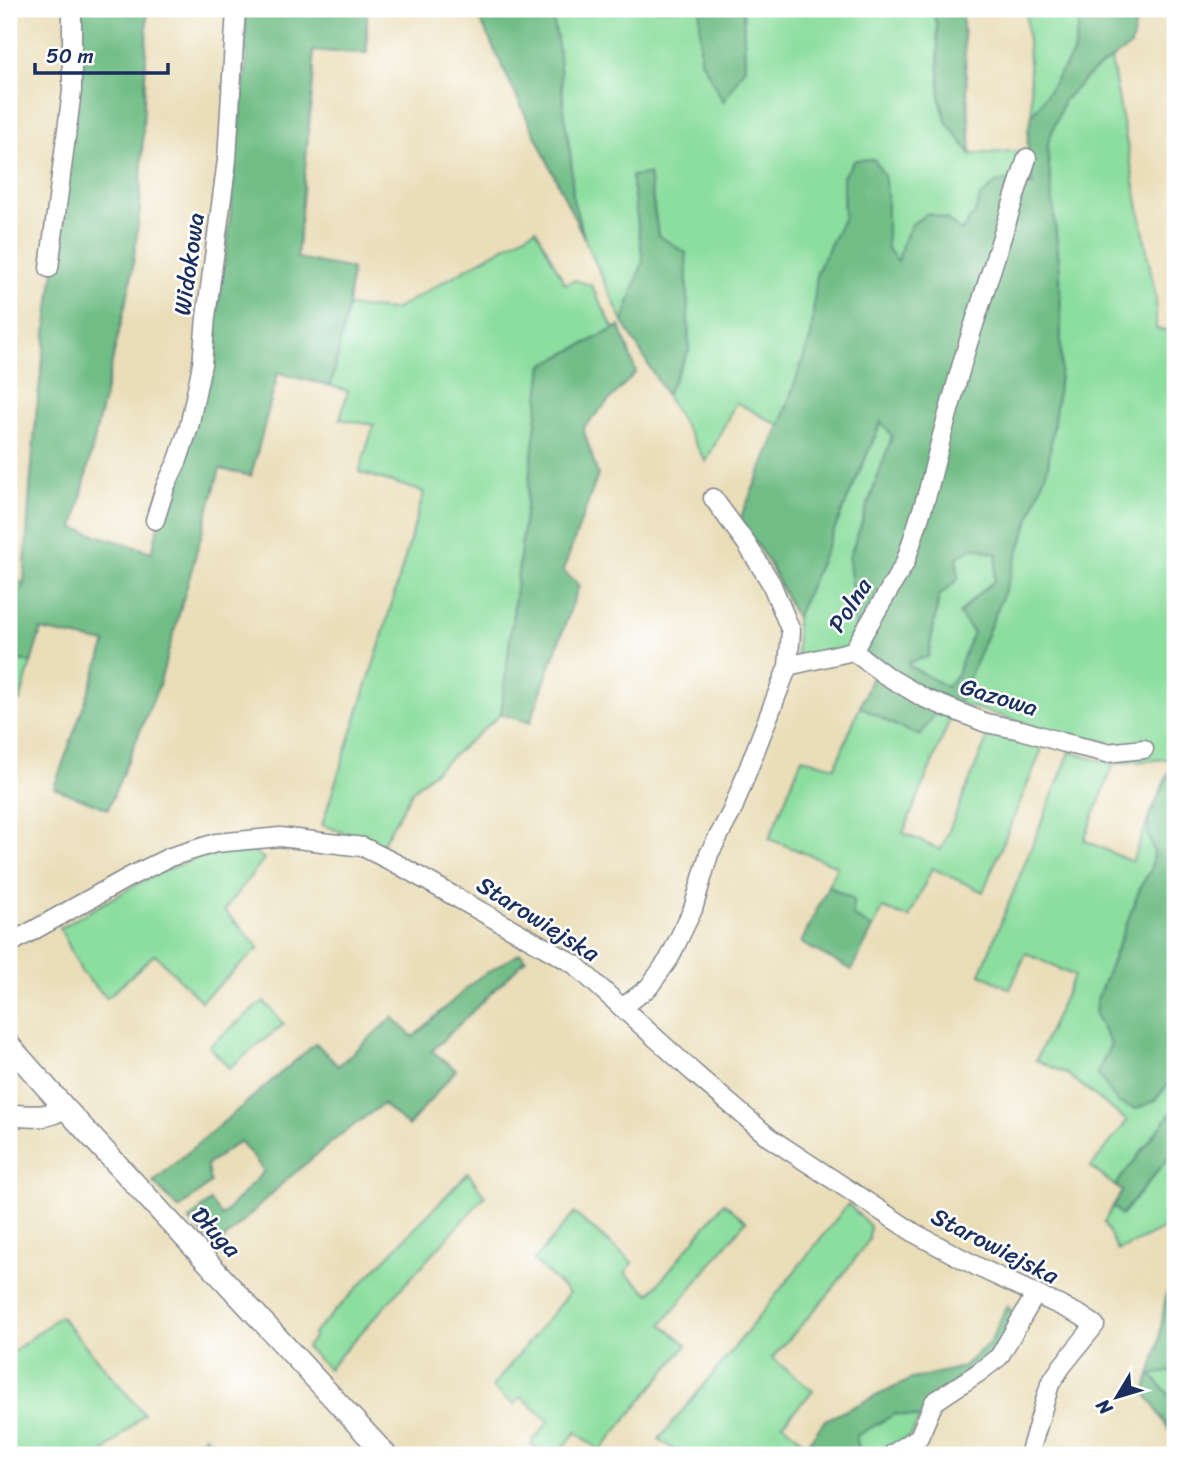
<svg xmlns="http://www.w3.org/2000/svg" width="1184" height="1464" viewBox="0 0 1184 1464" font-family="Sriracha,sans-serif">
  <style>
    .green { fill: #8cde9f; stroke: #54867e; stroke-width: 2 }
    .forest { fill: #71bd86; stroke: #467672; stroke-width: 2; fill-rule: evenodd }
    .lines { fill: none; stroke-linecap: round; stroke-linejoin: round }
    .stream { stroke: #3aabb3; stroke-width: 5 }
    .minor-casing { stroke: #82868c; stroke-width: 21 }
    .tertiary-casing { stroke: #82868c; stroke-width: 24 }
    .minor { stroke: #fff; stroke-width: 18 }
    .tertiary { stroke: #fff; stroke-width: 21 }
    .labels { text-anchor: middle; stroke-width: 5; stroke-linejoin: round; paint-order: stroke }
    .street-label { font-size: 24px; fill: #1b2f5e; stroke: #fff }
  </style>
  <rect width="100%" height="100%" fill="#fff"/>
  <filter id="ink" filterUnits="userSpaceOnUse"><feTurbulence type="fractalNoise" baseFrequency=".0143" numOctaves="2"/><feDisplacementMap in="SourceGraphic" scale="14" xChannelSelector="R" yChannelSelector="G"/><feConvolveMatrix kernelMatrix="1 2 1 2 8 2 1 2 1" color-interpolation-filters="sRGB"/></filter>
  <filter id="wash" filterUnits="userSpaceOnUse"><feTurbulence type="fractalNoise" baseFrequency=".00686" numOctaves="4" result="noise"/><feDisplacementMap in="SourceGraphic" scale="28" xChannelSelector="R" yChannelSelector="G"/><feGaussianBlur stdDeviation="1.57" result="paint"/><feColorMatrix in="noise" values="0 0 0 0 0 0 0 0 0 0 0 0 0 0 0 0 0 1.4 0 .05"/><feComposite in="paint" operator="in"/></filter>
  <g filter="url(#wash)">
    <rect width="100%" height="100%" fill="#eadeb9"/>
    <path class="green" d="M 551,9 L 700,9 L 700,58 L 745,67 L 743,9 L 931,9 L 937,24 L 940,99 L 949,125 L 971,154 L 1026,150 L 1033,187 L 981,196 L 974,215 L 961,231 L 946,219 L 903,242 L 898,262 L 887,248 L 887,193 L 843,176 L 844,217 L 817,272 L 811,336 L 780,426 L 736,402 L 706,462 L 666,395 L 689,350 L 686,253 L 658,235 L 649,174 L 632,176 L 643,261 L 623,322 L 585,240 L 573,200 L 571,159 L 565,120 L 558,45 Z
      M 1026,9 L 1082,9 L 1073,54 L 1038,108 L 1032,114 Z
      M 1111,59 L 1156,299 L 1156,329 L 1175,331 L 1175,758 L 1114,764 L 1084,840 L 1132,862 L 1149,817 L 1148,835 L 1154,853 L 1150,871 L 1141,886 L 1095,1015 L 1111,1044 L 1154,1101 L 1175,1076 L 1175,1108 L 1115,1186 L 1091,1167 L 1127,1121 L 1067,1074 L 1036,1060 L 1074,976 L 1026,953 L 1010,989 L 980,974 L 1070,752 L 1113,764 L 1128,746 L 1046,730 L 959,703 L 1005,590 L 1048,466 L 1061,367 L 1060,272 L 1047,146 L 1064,100 L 1092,72 Z
      M 536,229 L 565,284 L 574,280 L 591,285 L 614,329 L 543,365 L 501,714 L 413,790 L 381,846 L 322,825 L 380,644 L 424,492 L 359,472 L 374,425 L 340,419 L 348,391 L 331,386 L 348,306 L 394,310 Z
      M 881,422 L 892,436 L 849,559 L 858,647 L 805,659 L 797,654 L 796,618 Z
      M 974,547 L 997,554 L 994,581 L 974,598 L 973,632 L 957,674 L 947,688 L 908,665 L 909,662 L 928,657 L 939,596 L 958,579 L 957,557 Z
      M 9,580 L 24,583 L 9,620 Z
      M 9,657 L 31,663 L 20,701 L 9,698 Z
      M 860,706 L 890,723 L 920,736 L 937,710 L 951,717 L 903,833 L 941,850 L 991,729 L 1044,744 L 983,892 L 932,868 L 909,918 L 883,908 L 873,928 L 853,916 L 853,899 L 828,886 L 837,866 L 769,839 L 802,758 L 835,767 Z
      M 255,852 L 264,859 L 224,910 L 259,948 L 201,1001 L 155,954 L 107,998 L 82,973 L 60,928 L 157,873 L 208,854 Z
      M 264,1001 L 284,1024 L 229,1068 L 209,1046 Z
      M 1175,1150 L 1175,1223 L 1118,1251 L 1104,1222 L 1113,1206 L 1122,1215 Z
      M 468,1173 L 485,1196 L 328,1369 L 306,1347 L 314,1337 L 313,1334 Z
      M 724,1203 L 746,1221 L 662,1324 L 687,1345 L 600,1451 L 576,1432 L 557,1455 L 544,1455 L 531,1444 L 549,1421 L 521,1397 L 514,1405 L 492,1387 L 569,1293 L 534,1261 L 574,1213 L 633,1263 L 625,1273 L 650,1294 Z
      M 848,1204 L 870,1226 L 869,1240 L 827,1296 L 772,1358 L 813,1391 L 783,1423 L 807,1445 L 799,1455 L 681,1455 L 659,1439 L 722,1363 Z
      M 60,1316 L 144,1414 L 101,1455 L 9,1455 L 9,1355 Z
      M 1175,1371 L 1175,1401 L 1150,1374 Z
      M 895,1414 L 920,1418 L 911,1435 L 875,1455 L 860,1455 L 856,1436 Z
      M 205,1435 L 222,1455 L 185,1455 Z"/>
    <path class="forest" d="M 79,9 L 147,9 L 147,23 L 140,209 L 131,280 L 74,528 L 152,552 L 158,527 L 203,396 L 227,245 L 246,62 L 245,9 L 367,9 L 367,53 L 313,51 L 314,70 L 297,258 L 352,269 L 348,306 L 331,386 L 278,373 L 251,476 L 220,469 L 159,685 L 108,809 L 54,788 L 106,643 L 41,630 L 31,663 L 9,657 L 9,620 L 24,583 L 30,487 L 37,405 L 64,190 Z
      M 475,9 L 551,9 L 558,45 L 565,120 L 571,159 L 573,200 L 585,240 Z
      M 700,9 L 743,9 L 745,67 L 723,102 L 700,58 Z
      M 931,9 L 962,9 L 971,154 L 947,123 L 940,99 L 937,24 Z
      M 1082,9 L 1139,9 L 1131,46 L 1092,72 L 1064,100 L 1047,146 L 1060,272 L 1061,367 L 1048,466 L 1005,590 L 959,703 L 903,680 L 858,647 L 849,559 L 892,436 L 881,422 L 796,618 L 770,565 L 740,519 L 780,426 L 811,336 L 817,272 L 844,217 L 843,176 L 855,160 L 874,159 L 884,175 L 887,193 L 887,248 L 898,261 L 903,242 L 912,224 L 928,213 L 946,219 L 961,231 L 974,215 L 981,196 L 996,183 L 1016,179 L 1033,186 C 1029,164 1021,125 1038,107 L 1073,54 ZM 974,547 L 997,554 L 994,581 L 974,598 L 959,614 L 973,632 L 957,674 L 947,687 L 908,665 L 909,662 L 928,657 L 939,596 L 958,579 L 957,557 Z
      M 649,174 L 658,235 L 686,253 L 689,350 L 666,395 L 623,322 L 643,261 L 631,176 Z
      M 620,326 L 636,372 L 583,428 L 598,475 L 563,571 L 579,585 L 530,723 L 501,714 L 543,365 Z
      M 873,674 L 937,710 L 920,736 L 890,723 L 860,706 Z
      M 1175,759 L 1175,1076 L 1154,1101 L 1136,1109 L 1118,1103 L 1097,1073 L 1111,1044 L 1095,1014 L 1096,1002 L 1141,886 L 1150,871 L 1154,853 L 1148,835 L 1149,817 Z
      M 828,886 L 853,899 L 853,916 L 873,928 L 852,970 L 801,943 Z
      M 520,953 L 526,959 L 432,1051 L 456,1070 L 408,1126 L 383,1104 L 339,1136 L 286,1180 L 216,1247 L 189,1220 L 210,1201 L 222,1216 L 264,1171 L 240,1141 L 207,1165 L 210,1183 L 179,1209 L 153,1182 L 316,1043 L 338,1066 L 393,1017 L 413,1037 L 478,978 Z
      M 1175,1108 L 1175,1150 L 1121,1215 L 1113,1206 L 1122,1191 L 1115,1186 Z
      M 1175,1261 L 1175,1371 L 1151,1375 L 1175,1401 L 1175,1439 L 1145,1392 L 1158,1348 L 1165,1302 Z
      M 1007,1305 L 1015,1316 L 1001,1346 L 920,1418 L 895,1414 L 856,1436 L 860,1455 L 799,1455 L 825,1420 L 912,1379 L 963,1367 L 991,1341 Z"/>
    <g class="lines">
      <path class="stream" d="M 1175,1299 L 1171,1313 L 1175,1343"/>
    </g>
  </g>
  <g filter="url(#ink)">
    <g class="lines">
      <g class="minor-casing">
        <path id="minor" d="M 49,268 L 72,91 L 72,9
          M 155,520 L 166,485 L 178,460 L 189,427 L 202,364 L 206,317 L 227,160 L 236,9
          M 853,651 L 885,675 L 924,698 L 986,723 L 1021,730 L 1065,743 L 1107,753 L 1144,749
          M 788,666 L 853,651 L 905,563 L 928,491 L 941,439 L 965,353 L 1027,158
          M 9,944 L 129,877 L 170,857 L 216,843 L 280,837 L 363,847 L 399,865 L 574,964 L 693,1072 L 770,1138 L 916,1234 L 978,1267 L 1080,1315 L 1095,1325 L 1062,1366 L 1050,1384 L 1029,1455
          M 622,1008 L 649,987 L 669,959 L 693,909 L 709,854 L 732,811 L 788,666 L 791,631 L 771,583 L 746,543 L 713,498
          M 891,1455 L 919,1437 L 934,1402 L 978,1373 L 999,1357 L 1035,1295"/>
      </g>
      <g class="tertiary-casing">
        <path id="tertiary" d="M 9,1045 L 64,1107 L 386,1455
          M 9,1115 C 29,1116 47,1120 64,1107"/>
      </g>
      <use href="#minor" class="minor"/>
      <use href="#tertiary" class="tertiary"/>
    </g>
  </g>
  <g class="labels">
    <g class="street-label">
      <text transform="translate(189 264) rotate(-82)" y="8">Widokowa</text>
      <text transform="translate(850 605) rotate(-57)" y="8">Polna</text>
      <text transform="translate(999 697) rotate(17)" y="8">Gazowa</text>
      <text transform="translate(538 919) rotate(32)" y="8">Starowiejska</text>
      <text transform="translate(216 1232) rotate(47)" y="8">Długa</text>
      <text transform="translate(995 1246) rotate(27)" y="8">Starowiejska</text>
    </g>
  </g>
  <rect width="1184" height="1464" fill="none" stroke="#fff" stroke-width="35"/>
  <g transform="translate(1117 1397) rotate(232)" stroke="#ffffff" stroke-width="5" paint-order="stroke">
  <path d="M0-5L12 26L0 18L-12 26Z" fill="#1b2f5e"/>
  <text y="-10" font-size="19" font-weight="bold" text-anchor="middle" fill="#1b2f5e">N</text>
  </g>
  <path d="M35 63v10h133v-10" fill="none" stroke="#1b2f5e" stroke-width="3.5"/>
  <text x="46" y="63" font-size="21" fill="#1b2f5e" stroke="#ffffff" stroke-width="5" paint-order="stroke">50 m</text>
</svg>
